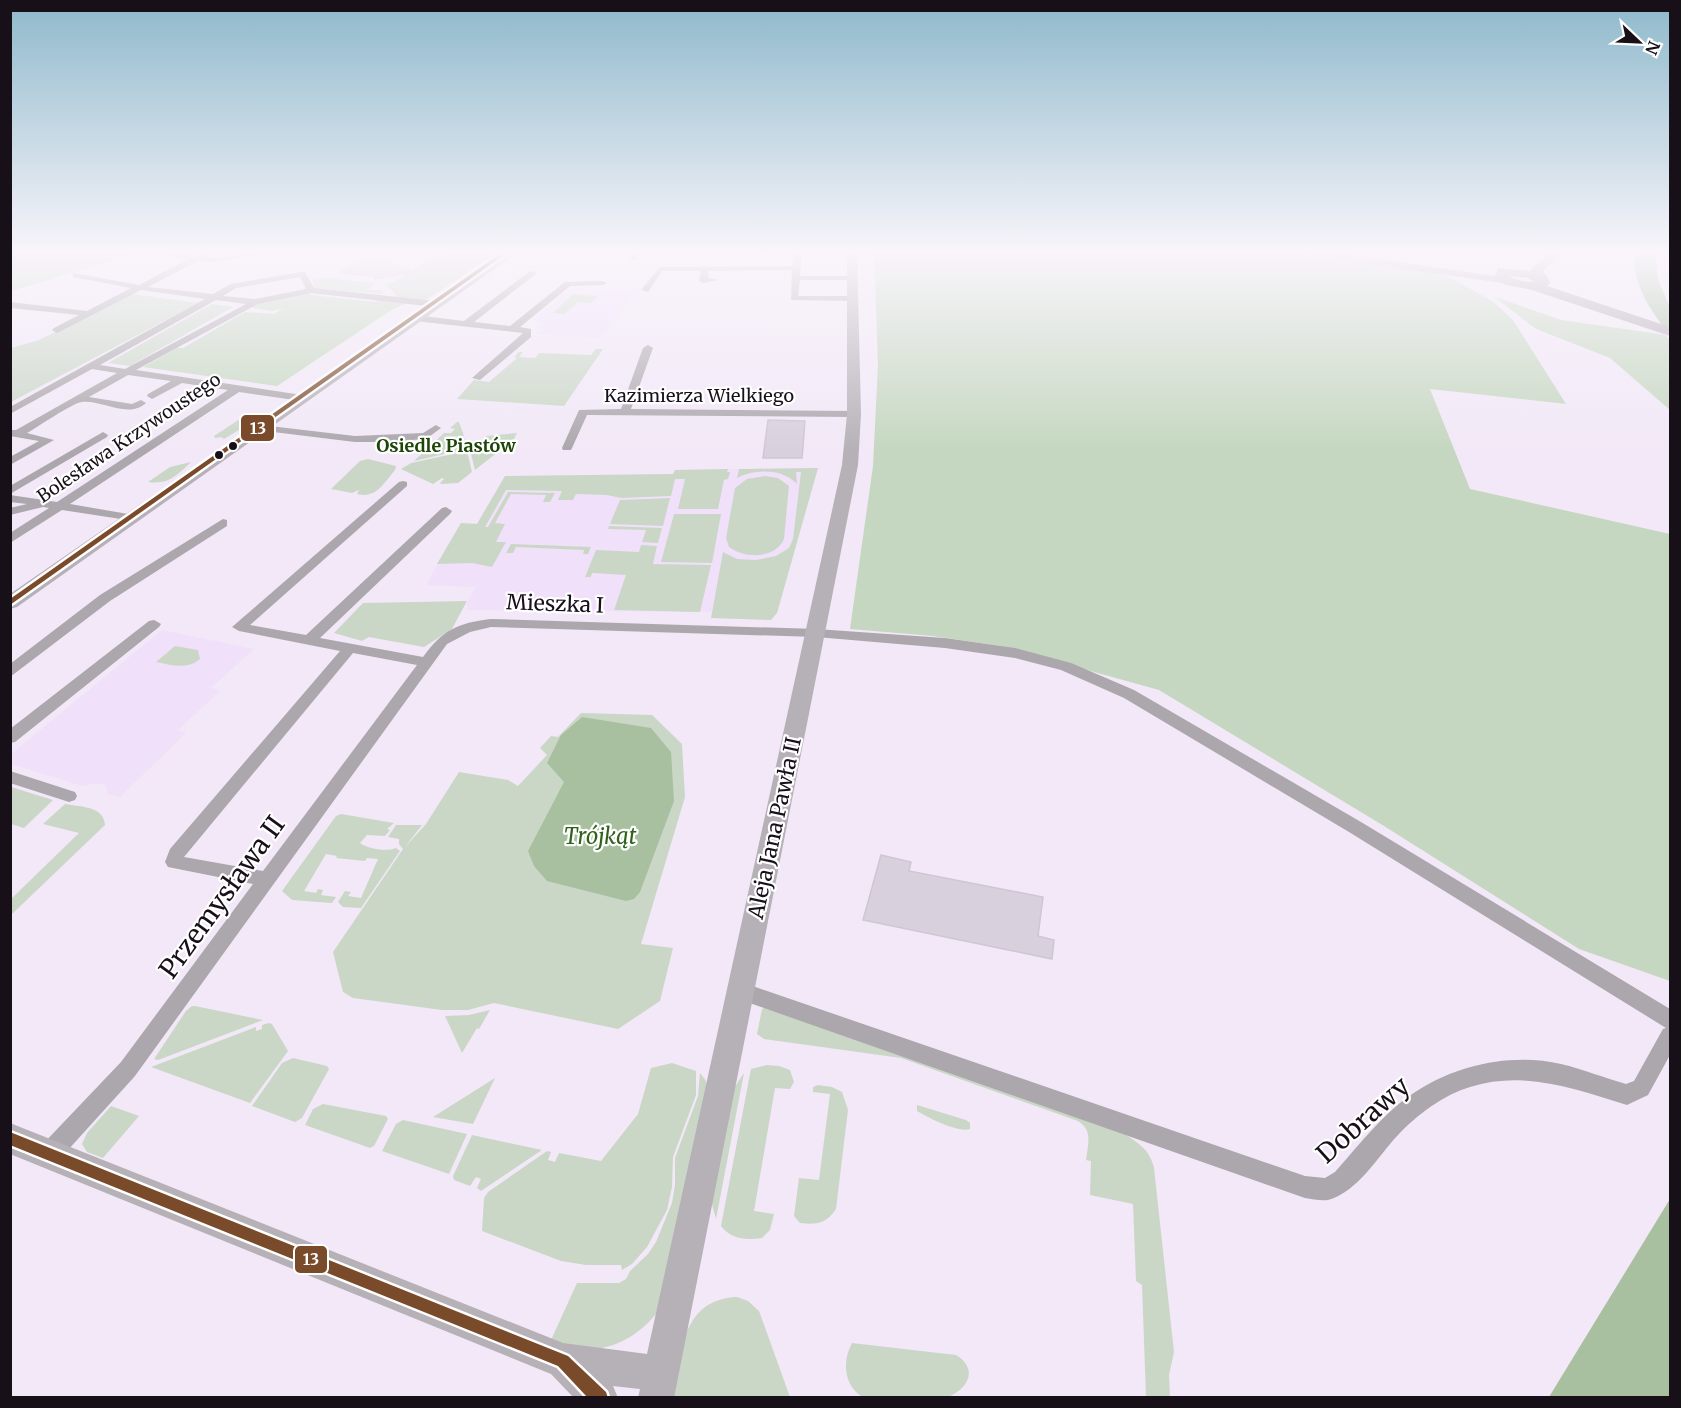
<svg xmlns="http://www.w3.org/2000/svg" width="1681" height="1408" viewBox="0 0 1681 1408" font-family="Merriweather,serif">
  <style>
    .built { fill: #f1e0f9 }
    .green { fill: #cad7c7 }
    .forest { fill: #c5d7c0 }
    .water { fill: #a8c0a0 }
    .building { fill: #d8d0dc; stroke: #cec6d2; stroke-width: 1.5 }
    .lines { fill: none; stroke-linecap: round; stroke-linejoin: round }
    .street { fill: #aba7ac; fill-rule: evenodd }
    .secondary { fill: #b6b0b7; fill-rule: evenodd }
    .primary { fill: #afa8b1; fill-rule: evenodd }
    .bus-1-casing { stroke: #fff; stroke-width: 5 }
    .bus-1 { fill: #7a4b2a; fill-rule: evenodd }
    .bus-dot { fill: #171019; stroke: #fff; stroke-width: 2 }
    .labels { text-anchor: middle; stroke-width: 4.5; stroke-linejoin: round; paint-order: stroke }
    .far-street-label { font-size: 18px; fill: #171019; stroke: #fff }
    .far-neighbourhood-label { font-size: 18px; font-weight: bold; fill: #1c4507; stroke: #fff }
    .street-label { font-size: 21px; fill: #171019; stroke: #fff }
    .water-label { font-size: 22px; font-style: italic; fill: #31621c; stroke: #fff }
    .near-street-label { font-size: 26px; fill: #171019; stroke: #fff }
    .line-badge { stroke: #fff; stroke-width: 2 }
    .badge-label { font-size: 16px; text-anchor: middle; font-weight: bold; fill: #fff }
  </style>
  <rect width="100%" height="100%" fill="#f2e8f7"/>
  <path class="built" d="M 638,291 L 600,338 L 537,334 L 543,329 L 536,328 L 541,323 L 532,321 L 566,293 Z
    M 818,468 L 777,613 L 771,620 L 711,618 L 712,612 L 467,610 L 467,603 L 475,587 L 426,585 L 461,523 L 477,524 L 505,476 L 673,474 L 675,470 Z
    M 162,630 L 254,649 L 211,688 L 220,691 L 178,730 L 186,733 L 120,797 L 108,794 L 106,785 L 97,783 L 82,786 L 11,764 L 11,754 Z"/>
  <path class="green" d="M 454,253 L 497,253 L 426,300 L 398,297 L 386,284 L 394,282 L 434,257 Z
    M 327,278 L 375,283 L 367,290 L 381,290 L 383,294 L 315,288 L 312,280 Z
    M 132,294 L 198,303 L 11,402 L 11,348 L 39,340 Z
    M 573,294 L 598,296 L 591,303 L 578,302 L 565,314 L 553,313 Z
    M 212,304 L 233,307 L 130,366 L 108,363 Z
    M 596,349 L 603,349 L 564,406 L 457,399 L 474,380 L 489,382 L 517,358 L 514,357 L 519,352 L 523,352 L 519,357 L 535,358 L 539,353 L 591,355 Z
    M 254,413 L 257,419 L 224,439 L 221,437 L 215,438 L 214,436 L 246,415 Z
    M 457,422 L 459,422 L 464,436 L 441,437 L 464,437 L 466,449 L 414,461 L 444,433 L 451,433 L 455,429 L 450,428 Z
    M 517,433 L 514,439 L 505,442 L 508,444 L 475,470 L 470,450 L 505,442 L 488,445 L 486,436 Z
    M 467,451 L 472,472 L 458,483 L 442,484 L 440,483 L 444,479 L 442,478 L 433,484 L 401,469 L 411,463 Z
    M 368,459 L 396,466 L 395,470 C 384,483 376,499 357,494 L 359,490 L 352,493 L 331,489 L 360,461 Z
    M 191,462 C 177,475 169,485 148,482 L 170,467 Z
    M 818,468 L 777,613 L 771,620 L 711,618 L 723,552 L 737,559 L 756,560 L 776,556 L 789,548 L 793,539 L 801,472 L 796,472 L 797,484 C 782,468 755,469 737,478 L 739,469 Z
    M 728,469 L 727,472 L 730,472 L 728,479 L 724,480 L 718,509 L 678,509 L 685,479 L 675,479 L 671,496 L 621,498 L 607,495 L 576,494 L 573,500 L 558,500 L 562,491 L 506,490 L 485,527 L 488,527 L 508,492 L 555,493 L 550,502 L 543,502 L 546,495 L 511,494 L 495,523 L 505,524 L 496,542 L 506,542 L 492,567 L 472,563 L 437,564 L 461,523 L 477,524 L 505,476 L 673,474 L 675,470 Z
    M 765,476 L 778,478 L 789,486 L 784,539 C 775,559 745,559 729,547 L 726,538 L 735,488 L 747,479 Z
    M 670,498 L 663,526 L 610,524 L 620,500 Z
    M 674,514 L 721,514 L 712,563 L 661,562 Z
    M 609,526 L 662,528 L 658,543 L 642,542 L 646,530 L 608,529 Z
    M 511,544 L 591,547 L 588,554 L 583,554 L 584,550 L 516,547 L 513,553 L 506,553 Z
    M 641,545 L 657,546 L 653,564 L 711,565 L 700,612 L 614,610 L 626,575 L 592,573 L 591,577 L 585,577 L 596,550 L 639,552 Z
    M 467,601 L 452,629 L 424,647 L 369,637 L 362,641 L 334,633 L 363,603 Z
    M 175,646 L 198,650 L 200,659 C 187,670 171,665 156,662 Z
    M 581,713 L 652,715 L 682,744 L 685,797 L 641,944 L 673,948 L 660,1001 L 618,1029 L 494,1003 L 468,1010 L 442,1010 L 353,998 L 343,992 L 333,952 L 403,849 L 399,844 L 399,839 L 388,837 L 396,825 L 422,825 L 405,847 L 426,824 L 459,772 L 508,780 L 518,786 L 547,755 L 540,748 L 551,736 L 558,737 Z
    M 10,787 L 11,787 L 53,800 L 24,828 L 11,824 Z
    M 65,804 C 81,807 104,806 105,825 L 11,915 L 11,899 L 79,833 L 43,824 Z
    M 341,814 L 394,823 L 387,829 L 390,830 L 385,836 L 367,835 L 360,843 C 368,849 387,852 396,848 L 400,851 L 361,908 L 343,907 L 338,902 L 345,891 L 351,892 L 348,896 L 361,898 L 378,859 L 367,858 L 365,861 L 336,858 L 337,856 L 326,854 L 304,891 L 316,893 L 318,889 L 323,890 L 321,895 L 336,897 L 332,903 L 292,900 L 282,891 L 336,816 Z
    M 192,1006 L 195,1006 L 263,1020 L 158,1060 L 154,1059 L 186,1011 Z
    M 768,1006 L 1118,1130 C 1134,1140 1150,1148 1154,1168 L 1174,1352 L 1169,1375 L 1170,1397 L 1146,1397 L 1142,1285 L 1136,1281 L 1133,1204 L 1090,1195 L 1091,1161 L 1086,1160 C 1088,1144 1093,1130 1078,1121 L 901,1058 L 764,1039 L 757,1034 L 762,1009 Z
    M 490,1010 L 479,1029 L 477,1028 L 462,1053 L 445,1016 L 469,1015 Z
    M 269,1023 L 272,1024 L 288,1051 L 250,1103 L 151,1067 L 256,1027 L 256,1031 L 262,1029 L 262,1025 Z
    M 293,1058 L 327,1066 L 329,1069 L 302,1118 L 295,1122 L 252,1106 L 282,1063 Z
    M 672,1063 L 696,1071 L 696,1095 L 673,1157 L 672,1187 L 667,1210 L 647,1247 L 632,1264 L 622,1270 L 621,1265 L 586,1265 L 561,1261 L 482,1231 L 484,1198 L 488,1192 L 547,1151 L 551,1152 L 548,1160 L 555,1162 L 559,1153 L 601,1161 L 638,1114 L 651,1068 Z
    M 767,1065 L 779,1066 L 790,1070 L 794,1082 L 790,1089 L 775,1088 L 754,1211 L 774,1214 L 770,1230 L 762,1238 C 746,1240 732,1240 721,1226 L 751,1069 Z
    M 700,1073 L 706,1081 L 708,1094 L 656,1314 C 638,1336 612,1351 583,1349 C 572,1348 561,1343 551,1340 L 577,1283 L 619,1283 L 626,1279 L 630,1271 L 648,1254 L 656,1242 L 672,1203 L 675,1185 L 675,1158 L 698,1096 Z
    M 744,1073 L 716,1219 L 711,1201 L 734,1088 Z
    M 495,1078 L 473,1124 L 433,1117 Z
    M 818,1085 L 832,1087 L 842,1092 L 848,1110 L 836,1209 C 826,1224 816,1225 800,1223 L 794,1216 L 799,1178 L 819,1180 L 830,1094 L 813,1092 L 813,1087 Z
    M 323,1104 L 386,1116 L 388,1119 L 374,1146 L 370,1148 L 305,1125 L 313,1109 Z
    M 917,1105 L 966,1120 L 970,1123 L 970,1129 C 958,1133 929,1118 917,1111 Z
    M 111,1106 L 139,1116 L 103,1158 L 87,1152 L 82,1144 L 87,1133 Z
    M 403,1120 L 467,1134 L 449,1174 L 382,1151 L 396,1124 Z
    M 472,1135 L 542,1150 L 481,1191 L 477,1188 L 481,1179 L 476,1177 L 470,1186 L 454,1180 L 453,1176 Z
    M 737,1297 L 748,1301 L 759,1311 L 790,1397 L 671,1398 C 681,1355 681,1299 737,1297 Z
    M 852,1343 L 956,1355 C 979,1369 968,1389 948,1397 L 861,1396 C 844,1385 842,1361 852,1343 Z"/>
  <path class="forest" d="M 11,253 L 138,253 L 11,291 Z
    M 874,253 L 1291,253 L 1430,272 L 1449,277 L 1492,301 L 1513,320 L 1566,404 L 1430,389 L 1470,489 L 1670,534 L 1670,981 L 1579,949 L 1384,826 L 1159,690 L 1001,646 L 933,636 L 850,629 L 873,466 L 878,364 Z
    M 308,293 L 311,295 L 376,302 L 380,299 L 407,303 L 393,309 L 277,386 L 143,367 L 177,348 L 183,348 L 245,312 L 274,314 L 283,308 L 273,311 L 252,308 L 263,301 Z
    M 1493,296 L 1561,320 L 1666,335 L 1670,340 L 1670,410 L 1610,358 L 1536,329 Z"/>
  <path class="water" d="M 1635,253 L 1656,253 L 1658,280 L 1670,307 L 1670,335 C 1652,313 1631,283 1635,253 Z
    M 582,717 L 651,728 L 671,752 L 674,801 L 640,892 L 634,899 L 626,901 L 547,881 L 534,866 L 528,851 L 564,782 L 547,763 L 561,735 Z
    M 1670,1199 L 1670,1397 L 1549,1397 Z"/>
  <path class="building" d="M 372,253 L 397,253 L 389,258 L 395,259 L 387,264 L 399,265 L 395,268 L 409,269 L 409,273 L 375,279 L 374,276 L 340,273 Z
    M 768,420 L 805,421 L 802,458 L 763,458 Z
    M 881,855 L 911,862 L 909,871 L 1043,897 L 1038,936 L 1054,940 L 1052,959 L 863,920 Z"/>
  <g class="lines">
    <path class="street" d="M 149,253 L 196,256 L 211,253 L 206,257 C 225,259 246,253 266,253 L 214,262 L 198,261 L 148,287 L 213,294 L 231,284 L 302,272 L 305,272 L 314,288 L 436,301 L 440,304 L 436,307 L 311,293 L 258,304 L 136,370 L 302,395 L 307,398 L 302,401 L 239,392 L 70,504 L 134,515 L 134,521 L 62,510 L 10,543 L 10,533 L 49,508 L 43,507 L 10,515 L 10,508 L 27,504 L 10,502 L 10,495 L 57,502 L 228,390 L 182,383 L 152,399 L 147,396 L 148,394 L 171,381 L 128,375 L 89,397 L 132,404 L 141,400 L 146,403 C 128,419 103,400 82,402 C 72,403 38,427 27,433 L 54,440 L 10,465 L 10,457 L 39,441 L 10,436 L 10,430 L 16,430 L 117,373 L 92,369 L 10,414 L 10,407 L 205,299 L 141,290 L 57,333 L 52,330 L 54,328 L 79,315 L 10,308 L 10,302 L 87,311 L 131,288 L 73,277 L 73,273 L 139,285 L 188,259 ZM 300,277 L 306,289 L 255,299 L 223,296 L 236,288 ZM 216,300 L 246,304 L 125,369 L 100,365 Z
      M 573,253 L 581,253 L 581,255 L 577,257 Z
      M 630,253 L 638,253 L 636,260 L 630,260 Z
      M 794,253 L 802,253 L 800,276 L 852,276 L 856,278 L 852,280 L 800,280 L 798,296 L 853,296 L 857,299 L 856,301 L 791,300 L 792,270 L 709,271 L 708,278 L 719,280 L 703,283 L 699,281 L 701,271 L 662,271 L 648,292 L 641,290 L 660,267 L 793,266 Z
      M 530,271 L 537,273 L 474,322 L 510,326 L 565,282 L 603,281 L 607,283 L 603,285 L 570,286 L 520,327 L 531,329 L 531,337 L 480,380 L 472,378 L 523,333 L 415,321 L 411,318 L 415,315 L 464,321 Z
      M 648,345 L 653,348 L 631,409 L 854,411 L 859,414 L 854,417 L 587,415 L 572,448 L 571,450 L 563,450 L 562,448 L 579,410 L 621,409 L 643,348 Z
      M 261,425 L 355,436 L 423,433 L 436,425 L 441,428 L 426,439 L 381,442 L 355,442 L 257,430 L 256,428 Z
      M 103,432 L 108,435 L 107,437 L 10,494 L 10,486 Z
      M 403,481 L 407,482 L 407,486 L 250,625 L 306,635 L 442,508 L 446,507 L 452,511 L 450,514 L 320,638 L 423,657 C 443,630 457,623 491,619 L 816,629 L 945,638 L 1015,648 L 1071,663 L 1134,690 L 1361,822 L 1670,1009 L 1670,1055 L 1648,1095 L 1627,1105 C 1575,1089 1524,1070 1470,1087 C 1443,1095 1417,1115 1398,1135 C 1378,1156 1358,1192 1328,1200 C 1321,1201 1312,1199 1305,1198 L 741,1000 L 734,997 L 731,991 L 734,985 L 741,982 L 1305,1176 L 1325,1178 L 1335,1172 C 1361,1143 1386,1109 1420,1089 C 1460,1064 1514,1053 1561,1064 C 1583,1069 1604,1078 1626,1084 L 1634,1081 L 1663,1029 L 1666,1028 L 1349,832 L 1124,698 L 1061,670 L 1015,658 L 945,648 L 816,637 L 491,627 L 470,632 L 447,644 L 135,1076 L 58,1161 L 50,1164 L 42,1161 L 39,1153 L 42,1145 L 121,1062 L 253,884 L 168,867 L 165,862 L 170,849 L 340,651 L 239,631 L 232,627 L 399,482 ZM 353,653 L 417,665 L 263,871 L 184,857 Z
      M 223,519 L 227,520 L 227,526 L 110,601 L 10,677 L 10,664 L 100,595 Z
      M 154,620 L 161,624 L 159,627 L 15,742 L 10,743 L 10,729 L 149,621 Z
      M 10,771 L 75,792 L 77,796 L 75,800 L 69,802 L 10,783 Z"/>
    <path class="secondary" d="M 504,253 L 517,253 L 17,607 L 10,609 L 10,594 Z
      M 847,253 L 857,253 L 861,414 L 858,465 L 674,1398 L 638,1398 L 640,1389 L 613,1386 L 618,1398 L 574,1398 L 551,1374 L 10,1154 L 10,1123 L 563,1343 L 647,1354 L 842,465 L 847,414 Z
      M 1307,253 L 1338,253 L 1502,277 L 1508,280 L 1502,283 L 1312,256 Z"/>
    <path class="primary" d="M 1548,253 L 1562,253 L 1543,271 L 1551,283 L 1547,286 L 1670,327 L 1670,336 L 1532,290 L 1506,285 L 1494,278 L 1498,268 L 1530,271 ZM 1508,276 L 1528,278 L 1534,282 L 1522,281 Z"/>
    <g class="bus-1-casing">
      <path id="bus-1" d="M 501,253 L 507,253 L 10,605 L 10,599 Z
        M 10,1132 L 568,1356 L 606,1392 L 608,1398 L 588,1398 L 558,1366 L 10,1145 Z"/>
    </g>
    <use href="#bus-1" class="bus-1"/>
  </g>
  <linearGradient id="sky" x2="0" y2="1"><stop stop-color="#8eb9cb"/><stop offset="0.56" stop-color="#f9f5fb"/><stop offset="1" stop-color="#f9f5fb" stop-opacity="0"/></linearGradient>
  <rect width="1681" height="451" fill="url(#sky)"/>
  <g class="bus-dot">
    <circle cx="233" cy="446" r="5"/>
    <circle cx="219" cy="455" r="5"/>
  </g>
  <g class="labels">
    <g class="far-street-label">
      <text x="699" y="402">Kazimierza Wielkiego</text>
      <text transform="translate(129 438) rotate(-34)" y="6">Bolesława Krzywoustego</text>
    </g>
    <g class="far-neighbourhood-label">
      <text x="446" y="452">Osiedle Piastów</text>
    </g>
    <g class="street-label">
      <text transform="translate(555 604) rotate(2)" y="7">Mieszka I</text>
      <text transform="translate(775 828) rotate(-78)" y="7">Aleja Jana Pawła II</text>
    </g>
    <g class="water-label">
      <text x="600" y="844">Trójkąt</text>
    </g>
    <g class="near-street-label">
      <text transform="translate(222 897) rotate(-54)" y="9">Przemysława II</text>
      <text transform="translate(1363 1120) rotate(-42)" y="9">Dobrawy</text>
    </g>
  </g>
  <g class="line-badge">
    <rect x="240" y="414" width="35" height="28" rx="6" fill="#7a4b2a"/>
    <rect x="294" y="1245" width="34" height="29" rx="6" fill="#7a4b2a"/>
  </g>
  <g class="badge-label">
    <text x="258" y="434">13</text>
    <text x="311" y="1265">13</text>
  </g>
  <rect width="1681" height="1408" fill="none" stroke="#171019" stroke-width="24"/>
  <g transform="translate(1639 42) rotate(113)" stroke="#ffffff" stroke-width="4.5" paint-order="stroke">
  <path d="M0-4.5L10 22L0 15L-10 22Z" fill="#171019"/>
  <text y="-9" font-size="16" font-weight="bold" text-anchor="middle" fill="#171019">N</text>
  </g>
</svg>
